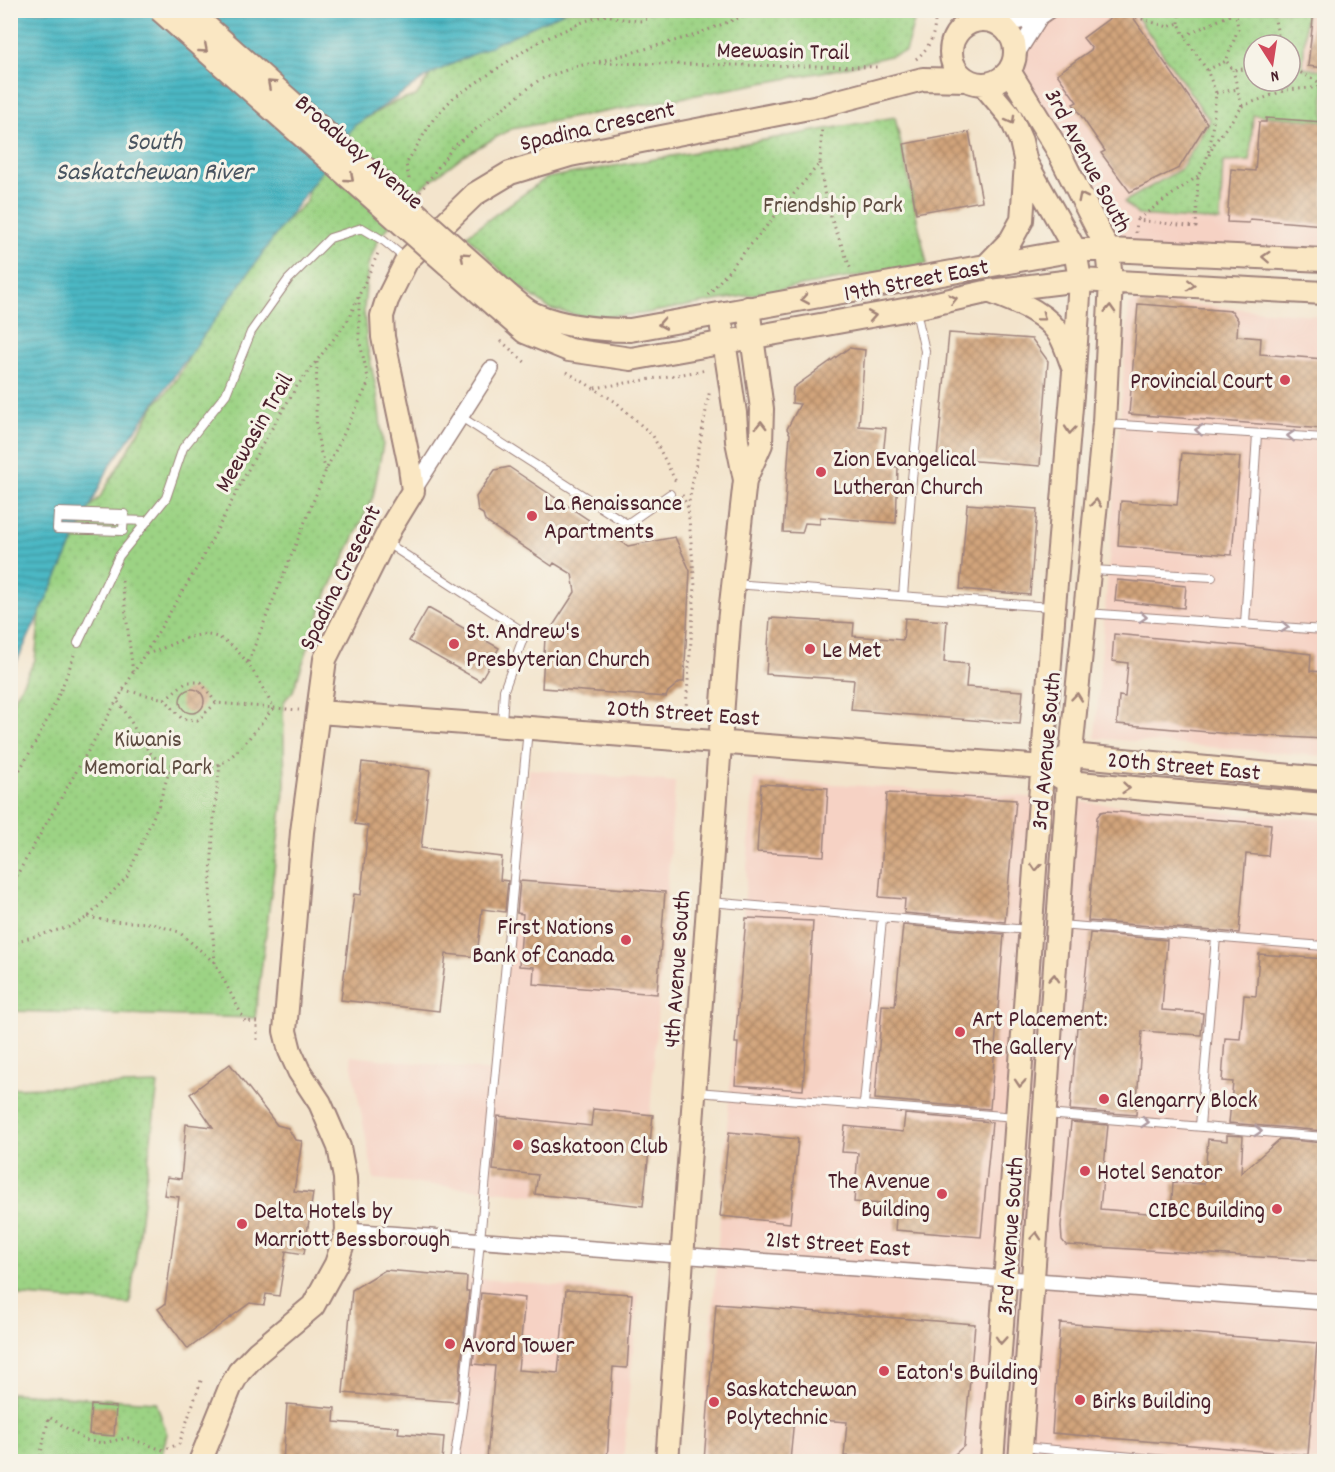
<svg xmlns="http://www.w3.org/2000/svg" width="1335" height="1472" viewBox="0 0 1335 1472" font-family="Dekko,sans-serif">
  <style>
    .built { fill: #f6d2c4; fill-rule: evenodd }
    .green { fill: url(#green-dots); stroke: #737958; stroke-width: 1.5; fill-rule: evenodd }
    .water { fill: url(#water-rules); stroke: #4a6c78; stroke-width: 1.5 }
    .building { fill: url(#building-cross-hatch) }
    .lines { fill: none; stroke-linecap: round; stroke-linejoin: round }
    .lane-casing { stroke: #9e827c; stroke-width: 10 }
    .street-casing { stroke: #9e827c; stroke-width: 18 }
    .secondary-casing { stroke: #9e827c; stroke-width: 26 }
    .path { stroke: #9e827c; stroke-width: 3; stroke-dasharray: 1.5 4.5; stroke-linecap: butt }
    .lane { stroke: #fff; stroke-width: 8 }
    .street { stroke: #fff; stroke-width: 15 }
    .secondary { stroke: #fae7c3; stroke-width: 22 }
    .secondary-bridge-casing { stroke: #9e827c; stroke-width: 26; stroke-linecap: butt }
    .secondary-bridge { stroke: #fae7c3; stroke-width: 22 }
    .oneway { stroke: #a28377 }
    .oneway2 { stroke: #ae9aa0 }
    .poi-dot { fill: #d1495b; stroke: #f7f3e8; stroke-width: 2 }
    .labels { text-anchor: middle; stroke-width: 6; stroke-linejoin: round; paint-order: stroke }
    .street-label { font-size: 24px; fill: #4a1f2b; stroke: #f7f3e8 }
    .park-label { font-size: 24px; fill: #5e4c41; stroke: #f7f3e8 }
    .poi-label { font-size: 24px; fill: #4a1f2b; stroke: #f7f3e8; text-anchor: start }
    .water-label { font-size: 26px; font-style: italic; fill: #4a5561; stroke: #f7f3e8 }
  </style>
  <defs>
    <pattern id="green-dots" width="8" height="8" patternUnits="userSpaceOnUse" patternTransform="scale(1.5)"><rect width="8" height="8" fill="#9cd384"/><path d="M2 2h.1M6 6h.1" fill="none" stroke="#88b572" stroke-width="1.8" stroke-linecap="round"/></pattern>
    <pattern id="water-rules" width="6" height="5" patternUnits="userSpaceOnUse" patternTransform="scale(1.5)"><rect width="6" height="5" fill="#4bb8c4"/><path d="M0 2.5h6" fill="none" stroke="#40959f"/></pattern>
    <pattern id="building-cross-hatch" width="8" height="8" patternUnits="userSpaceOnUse" patternTransform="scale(1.5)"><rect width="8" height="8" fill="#d1a47b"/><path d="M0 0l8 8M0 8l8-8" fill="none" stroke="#ac8565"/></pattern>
  </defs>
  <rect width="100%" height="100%" fill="#f7f3e8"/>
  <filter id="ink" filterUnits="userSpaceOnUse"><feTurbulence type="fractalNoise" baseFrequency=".0167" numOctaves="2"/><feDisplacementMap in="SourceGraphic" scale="12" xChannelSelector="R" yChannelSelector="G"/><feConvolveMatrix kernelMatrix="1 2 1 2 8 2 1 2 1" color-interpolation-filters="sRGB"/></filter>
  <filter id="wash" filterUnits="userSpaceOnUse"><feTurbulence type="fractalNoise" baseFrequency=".008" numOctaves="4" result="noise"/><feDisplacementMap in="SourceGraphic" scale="24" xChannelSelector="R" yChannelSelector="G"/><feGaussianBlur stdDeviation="1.35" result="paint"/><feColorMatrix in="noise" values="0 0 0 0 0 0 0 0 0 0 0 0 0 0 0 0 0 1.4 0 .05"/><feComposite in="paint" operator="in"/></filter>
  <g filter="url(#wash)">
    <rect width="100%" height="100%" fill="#f3e4cc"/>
    <path class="built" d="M 1050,11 L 1324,11 L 1324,260 L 1108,250 L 1014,63 L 1016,49 L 1011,35 ZM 1254,45 L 1290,45 L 1290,81 L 1254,81 Z
      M 1139,300 L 1324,316 L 1324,756 L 1095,738 L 1129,305 Z
      M 529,769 L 675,782 L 643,1206 L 374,1179 L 350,1056 L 495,1071 Z
      M 754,779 L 1006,795 L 1102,804 L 1324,820 L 1324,1461 L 701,1462 Z
      M 385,1270 L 638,1293 L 623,1461 L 451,1461 L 457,1402 L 343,1393 L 352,1290 Z"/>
    <path class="green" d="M 561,11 L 917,11 L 905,52 L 839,69 L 511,129 L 463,156 L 417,191 L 378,240 L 368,265 L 364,310 L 367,345 L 377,393 L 383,444 L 373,497 L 327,594 L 293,691 L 285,700 L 283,706 L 285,785 L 255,1018 L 11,1011 L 11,705 L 35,660 L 42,597 L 86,511 L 100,497 L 156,403 C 185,378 196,337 216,305 C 241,266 273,232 307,201 L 309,184 L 354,125 L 394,102 L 416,96 L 431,74 Z
      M 1133,11 L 1306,11 L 1303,68 L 1324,70 L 1324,121 L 1253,115 L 1250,161 L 1223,162 L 1220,221 L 1138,215 L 1124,202 L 1181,169 L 1210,121 ZM 1254,45 L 1290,45 L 1290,81 L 1254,81 Z
      M 895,117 L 927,264 L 641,314 L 589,318 L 550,309 L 507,277 L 467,235 L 546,178 Z
      M 158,1084 L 130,1304 L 11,1295 L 11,1088 Z
      M 10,1393 L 156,1402 L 167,1434 L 160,1461 L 11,1461 Z"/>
    <path class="water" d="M 11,11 L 566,11 L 431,74 L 354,126 L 109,467 L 11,674 Z"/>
    <g id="blocks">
      <path class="building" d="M 1121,10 L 1128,10 L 1207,123 L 1179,168 L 1130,192 L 1101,153 L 1105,151 L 1073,104 L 1077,102 L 1057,74 L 1092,49 L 1083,38 Z
        M 1314,10 L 1324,10 L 1324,68 L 1308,66 Z
        M 1266,118 L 1324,122 L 1324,225 L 1250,219 L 1249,223 L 1227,222 L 1231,169 L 1255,171 L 1259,122 L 1266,122 Z
        M 969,132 L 982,201 L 916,213 L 904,144 Z
        M 1138,304 L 1232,311 L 1238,320 L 1237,336 L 1261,338 L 1260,354 L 1324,359 L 1324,429 L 1129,414 Z
        M 949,333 L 1032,339 L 1048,361 L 1040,466 L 937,458 Z
        M 849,348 L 865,350 L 859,426 L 886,428 L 882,465 L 898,467 L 896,523 L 820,517 L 820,524 L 805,523 L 802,533 L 783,532 L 790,434 L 787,429 L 800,404 L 792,403 L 793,388 Z
        M 1182,453 L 1240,457 L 1232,555 L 1118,546 L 1121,501 L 1177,505 Z
        M 509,467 L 628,546 L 675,537 L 690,571 L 684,682 L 680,682 L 668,692 L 666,697 L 542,688 L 545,638 L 575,592 L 572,574 L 554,563 L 552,566 L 485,521 L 483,514 L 478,511 L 476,497 L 495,470 Z
        M 967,504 L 1037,509 L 1030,595 L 960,589 Z
        M 1117,580 L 1186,586 L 1184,608 L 1115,601 Z
        M 428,608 L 499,648 L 480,681 L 409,641 Z
        M 770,618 L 854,623 L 853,636 L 903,640 L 905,618 L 947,621 L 944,662 L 968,664 L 966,687 L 1023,691 L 1020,724 L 851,710 L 854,680 L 766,674 Z
        M 1114,634 L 1245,646 L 1311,654 L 1310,671 L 1324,672 L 1324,739 L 1231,734 L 1117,724 L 1119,696 L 1125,697 L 1128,663 L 1112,661 Z
        M180 701a12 12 0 1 1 24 0a12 12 0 1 1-24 0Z
        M 362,762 L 430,770 L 421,848 L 502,857 L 500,880 L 508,881 L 505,912 L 482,909 L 477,957 L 446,954 L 439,1011 L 341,1000 L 354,894 L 361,895 L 368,826 L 355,824 Z
        M 761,784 L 828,788 L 824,856 L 757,852 Z
        M 887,793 L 1016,800 L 1005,922 L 904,913 L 905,899 L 879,897 Z
        M 1106,811 L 1271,824 L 1268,856 L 1246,854 L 1239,933 L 1088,921 L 1097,817 L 1101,812 Z
        M 520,881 L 665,892 L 657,994 L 533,984 L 534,967 L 519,966 L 523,914 L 517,913 Z
        M 746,918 L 813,921 L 803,1090 L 735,1085 L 738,1043 L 735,1043 Z
        M 903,925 L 1004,934 L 990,1109 L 875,1099 L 882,1005 L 895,1006 Z
        M 1090,933 L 1167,940 L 1162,1010 L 1203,1013 L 1201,1035 L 1142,1031 L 1136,1115 L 1070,1110 L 1077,1027 L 1080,1027 Z
        M 1259,954 L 1324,959 L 1324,1131 L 1229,1123 L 1233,1082 L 1222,1081 L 1225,1038 L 1240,1039 L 1244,995 L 1256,996 Z
        M 230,1064 L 277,1125 L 288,1128 L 295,1140 L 302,1141 L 294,1191 L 313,1193 L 304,1254 L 286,1251 L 279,1296 L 266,1294 L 264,1305 L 250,1303 L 188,1349 L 158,1309 L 165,1304 L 179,1197 L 164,1195 L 167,1177 L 181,1179 L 186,1124 L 213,1127 L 190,1094 Z
        M 593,1109 L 653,1115 L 643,1206 L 535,1194 L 538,1175 L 493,1170 L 498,1116 L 591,1126 Z
        M 905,1114 L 992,1122 L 981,1237 L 895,1230 L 897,1205 L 854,1202 L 858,1153 L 842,1152 L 845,1126 L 903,1132 Z
        M 1071,1122 L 1108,1125 L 1100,1209 L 1171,1215 L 1173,1182 L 1204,1184 L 1208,1139 L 1227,1141 L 1227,1135 L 1243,1136 L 1241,1173 L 1280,1139 L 1324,1143 L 1324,1224 L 1322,1261 L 1066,1245 L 1062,1240 L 1061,1226 Z
        M 729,1132 L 798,1139 L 790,1223 L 720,1216 Z
        M 385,1270 L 467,1277 L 466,1291 L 469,1291 L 457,1402 L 343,1393 L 352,1290 Z
        M 566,1290 L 632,1294 L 627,1368 L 613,1367 L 607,1461 L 513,1461 L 487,1459 L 495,1366 L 473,1364 L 481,1293 L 525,1298 L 518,1370 L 558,1373 Z
        M 716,1304 L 975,1324 L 964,1446 L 947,1461 L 885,1461 L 885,1459 L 844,1456 L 847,1422 L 794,1418 L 790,1461 L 704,1461 Z
        M 1060,1323 L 1317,1343 L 1308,1455 L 1052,1433 Z
        M 287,1404 L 335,1408 L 334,1422 L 399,1427 L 398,1433 L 444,1437 L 442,1461 L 283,1461 Z
        M 91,1405 L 116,1407 L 114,1436 L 89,1434 Z"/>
    </g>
  </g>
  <g filter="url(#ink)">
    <use href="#blocks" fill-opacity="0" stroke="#9e827c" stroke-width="1.5"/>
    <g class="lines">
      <g class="lane-casing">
        <path id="lane" d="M 461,417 L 627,524 L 670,494
          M 1106,424 L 1324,438
          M 58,512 L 124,514 L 123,531 L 57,529 Z
          M 58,518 L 147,521
          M 387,543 L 525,633 L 504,690 L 502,723
          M 1093,570 L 1212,577
          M 734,584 L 1051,607
          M 903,596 L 912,479 L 925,351 L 916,311
          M 1086,613 L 1324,630
          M 1245,624 L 1257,434
          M 78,643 L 119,556 L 166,498 L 183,448 L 226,394 L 251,332 L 288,280 L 330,238 L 362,228 L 384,241 L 406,259
          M 710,902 L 1029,930
          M 1060,925 L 1324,946
          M 696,1092 L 1016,1117
          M 864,1104 L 882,919
          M 1046,1114 L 1324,1137
          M 1200,1126 L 1216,937
          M 1022,1447 L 1188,1462
          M 454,1462 L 462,1410 L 477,1272 L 528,729"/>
      </g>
      <g class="street-casing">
        <path id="street" d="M 1001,25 L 1040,17 L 1050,10
          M 1016,55 L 1040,17
          M 413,491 L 491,369
          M 347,1231 L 1324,1302"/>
      </g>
      <g class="secondary-casing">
        <path id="secondary" d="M951 52a32 32 0 1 1 64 0a32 32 0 1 1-64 0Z
          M 1009,71 L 1056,147 L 1108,250 L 1111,280 L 1104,423 L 1068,782 L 1020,1462
          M 983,84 L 1010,116 L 1021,141 L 1026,163 L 1075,250 L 1080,280 L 1074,372 L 1054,607 L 992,1462
          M 987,265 L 1011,240 L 1022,220 L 1026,163
          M 991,292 C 1016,302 1047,312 1061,337 C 1066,346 1069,357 1073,367
          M 508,295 C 516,301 524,310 534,314 C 564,327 597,330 630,330 L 1075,250 L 1108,250 L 1324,260
          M 495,306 L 525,332 L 569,350 L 631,359 L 915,308 L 990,291 L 1080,280 L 1324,293
          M 722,328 L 735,413 L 737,441 L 745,480
          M 319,712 L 1044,767 L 1068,782 L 1324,805
          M 1059,761 L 1071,755 L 1324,779
          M 200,1462 L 230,1388 L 239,1372 L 257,1353 L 313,1306 L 336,1264 L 347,1231 L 345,1178 L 339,1147 L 320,1103 L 299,1071 L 290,1051 L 285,1031 L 302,832 L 325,659 L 391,527 L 413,491 L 410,467 L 383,337 L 382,316 L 387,300 L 407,260 L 475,194 L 510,173 L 570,155 L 819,106 L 923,79 L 967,80
          M 667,1462 L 729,622 L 745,480 L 761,444 L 762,409 L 748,308"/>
      </g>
      <path class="path" d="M 1116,10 L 1116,11
        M 1273,10 L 1280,45
        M 1136,17 L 1168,27 L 1179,23 L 1184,36 L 1241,10
        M 1179,23 L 1179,10
        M 916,59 C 932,46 936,31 935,10
        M 1227,62 L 1233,70 L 1254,68
        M 599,63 L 880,67
        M 1290,67 L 1324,85
        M 1207,70 L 1226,61 L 1238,29 L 1236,14
        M 1216,93 L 1238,89
        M 1242,106 L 1286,90 L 1324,87
        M 1209,155 L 1215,142 L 1242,107 L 1233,70
        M 820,163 L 826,204 L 851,270
        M 409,179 L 406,164 L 434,118 L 453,98 L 536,43 L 585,21 L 607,15 L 623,19 L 641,21 L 672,10
        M 420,192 L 453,147 L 539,80 L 577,66 L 594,63 L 692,36 L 759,10
        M 1138,219 L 1198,176
        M 1136,233 L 1137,220 L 1196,227 L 1198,176 L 1206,162 L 1211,140 L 1216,93 L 1207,70 L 1184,36
        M 708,295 L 820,163 L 822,127
        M 501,341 L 527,364
        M 317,362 C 316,399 313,435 326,470
        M 567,372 L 616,402 L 653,436 L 677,484
        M 595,388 L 707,370
        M 682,495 L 688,508 L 695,586 L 685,721
        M 688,507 L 710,389
        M 122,581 L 133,673
        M 146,654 C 163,650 176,640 194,636 C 236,626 257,680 274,708
        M 248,662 L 326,470 L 369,382 L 359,339 L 359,297
        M 123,690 L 165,699 L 182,719 L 198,720 L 216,703 L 299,710
        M 165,699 L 186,682 L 201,682 L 216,703
        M 118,702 C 133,719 138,744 157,759 C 164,764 175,766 183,767 C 195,768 208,770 220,764 C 239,755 259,724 274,708
        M 10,785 C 36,745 59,700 74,655
        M 10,887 L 123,690 L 201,561 L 252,462 L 297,386 L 347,322 L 379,251
        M 88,917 L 108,921 L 150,923 L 179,932 L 215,963 L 245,1021 L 257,1022 L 257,1043
        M 10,943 L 69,927 L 88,917 L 127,877 L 159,804 L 171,765
        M 215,963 L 210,896 L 214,816 L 220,764
        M 10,1427 L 11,1426
        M 39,1462 L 49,1417 L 85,1440 L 102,1443 L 128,1438 L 163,1450 L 179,1444 L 202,1378"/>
      <use href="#lane" class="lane"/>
      <use href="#street" class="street"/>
      <use href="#secondary" class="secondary"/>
      <g class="secondary-bridge-casing">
        <path id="secondary-bridge" d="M 160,10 L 495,306
          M 188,10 L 508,295"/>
      </g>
      <use href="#secondary-bridge" class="secondary-bridge"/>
    </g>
    <defs><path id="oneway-chevron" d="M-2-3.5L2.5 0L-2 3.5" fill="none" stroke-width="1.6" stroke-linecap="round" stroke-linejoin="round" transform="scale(1.5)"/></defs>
    <g class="oneway">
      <use href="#oneway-chevron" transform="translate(204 49) rotate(41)"/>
      <use href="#oneway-chevron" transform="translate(271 84) rotate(-138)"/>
      <use href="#oneway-chevron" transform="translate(1011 120) rotate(61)"/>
      <use href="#oneway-chevron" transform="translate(350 178) rotate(41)"/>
      <use href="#oneway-chevron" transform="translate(1082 197) rotate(-117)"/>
      <use href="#oneway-chevron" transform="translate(464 256) rotate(-138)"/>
      <use href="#oneway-chevron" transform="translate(1266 257) rotate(-177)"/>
      <use href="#oneway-chevron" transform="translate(1191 285) rotate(3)"/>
      <use href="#oneway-chevron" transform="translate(805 299) rotate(170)"/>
      <use href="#oneway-chevron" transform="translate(953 299) rotate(-13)"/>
      <use href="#oneway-chevron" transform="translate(1110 309) rotate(-87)"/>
      <use href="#oneway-chevron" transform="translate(872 316) rotate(-10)"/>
      <use href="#oneway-chevron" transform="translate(1042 317) rotate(37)"/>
      <use href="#oneway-chevron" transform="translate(662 324) rotate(170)"/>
      <use href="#oneway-chevron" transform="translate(761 425) rotate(-89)"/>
      <use href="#oneway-chevron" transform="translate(1070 430) rotate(95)"/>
      <use href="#oneway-chevron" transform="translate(1096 503) rotate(-84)"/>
      <use href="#oneway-chevron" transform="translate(1077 697) rotate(-84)"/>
      <use href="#oneway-chevron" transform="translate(1126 788) rotate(5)"/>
      <use href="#oneway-chevron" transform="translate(1036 867) rotate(94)"/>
      <use href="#oneway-chevron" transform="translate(1054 978) rotate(-86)"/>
      <use href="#oneway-chevron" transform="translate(1020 1083) rotate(94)"/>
      <use href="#oneway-chevron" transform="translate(1036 1236) rotate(-86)"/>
      <use href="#oneway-chevron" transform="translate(1001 1340) rotate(94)"/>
    </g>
    <g class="oneway2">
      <use href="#oneway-chevron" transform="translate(1199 430) rotate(-176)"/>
      <use href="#oneway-chevron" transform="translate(1291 436) rotate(-177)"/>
      <use href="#oneway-chevron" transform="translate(1143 617) rotate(4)"/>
      <use href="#oneway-chevron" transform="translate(1285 627) rotate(4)"/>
      <use href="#oneway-chevron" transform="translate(1145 1122) rotate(4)"/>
      <use href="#oneway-chevron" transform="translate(1258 1131) rotate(5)"/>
    </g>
  </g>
  <g class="poi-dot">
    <circle cx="1285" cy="380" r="6"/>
    <circle cx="821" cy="472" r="6"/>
    <circle cx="532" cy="516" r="6"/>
    <circle cx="454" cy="644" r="6"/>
    <circle cx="810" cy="649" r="6"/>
    <circle cx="626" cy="940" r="6"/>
    <circle cx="960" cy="1032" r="6"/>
    <circle cx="1104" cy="1099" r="6"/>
    <circle cx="518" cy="1145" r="6"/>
    <circle cx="1085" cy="1171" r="6"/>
    <circle cx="942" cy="1194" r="6"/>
    <circle cx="1277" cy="1209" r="6"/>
    <circle cx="242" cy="1224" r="6"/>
    <circle cx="450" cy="1344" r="6"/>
    <circle cx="884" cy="1371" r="6"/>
    <circle cx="1080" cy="1400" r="6"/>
    <circle cx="714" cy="1402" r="6"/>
  </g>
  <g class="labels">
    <g class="street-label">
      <text transform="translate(783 50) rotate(1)" y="8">Meewasin Trail</text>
      <text transform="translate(597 125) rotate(-13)" y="8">Spadina Crescent</text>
      <text transform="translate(360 151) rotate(41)" y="8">Broadway Avenue</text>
      <text transform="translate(1089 160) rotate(62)" y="8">3rd Avenue South</text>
      <text transform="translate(916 279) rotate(-11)" y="8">19th Street East</text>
      <text transform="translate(253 432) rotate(-60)" y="8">Meewasin Trail</text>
      <text transform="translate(339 577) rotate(-64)" y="8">Spadina Crescent</text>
      <text transform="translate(683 712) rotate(4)" y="8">20th Street East</text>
      <text transform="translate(1045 751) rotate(-85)" y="8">3rd Avenue South</text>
      <text transform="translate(1184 765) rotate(5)" y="8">20th Street East</text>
      <text transform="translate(676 969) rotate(-86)" y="8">4th Avenue South</text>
      <text transform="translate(1009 1236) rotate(-86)" y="8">3rd Avenue South</text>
      <text transform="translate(838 1243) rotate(4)" y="8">21st Street East</text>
    </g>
    <g class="park-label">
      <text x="833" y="212">Friendship Park</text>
      <text x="148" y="746">Kiwanis<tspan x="148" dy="28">Memorial Park</tspan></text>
    </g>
    <g class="poi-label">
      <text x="1273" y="388" text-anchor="end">Provincial Court</text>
      <text x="833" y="466">Zion Evangelical<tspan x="833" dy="28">Lutheran Church</tspan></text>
      <text x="544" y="510">La Renaissance<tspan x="544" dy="28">Apartments</tspan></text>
      <text x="466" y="638">St. Andrew's<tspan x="466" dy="28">Presbyterian Church</tspan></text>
      <text x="822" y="657">Le Met</text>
      <text x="614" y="934" text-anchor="end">First Nations<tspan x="614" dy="28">Bank of Canada</tspan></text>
      <text x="972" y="1026">Art Placement:<tspan x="972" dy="28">The Gallery</tspan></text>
      <text x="1116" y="1107">Glengarry Block</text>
      <text x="530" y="1153">Saskatoon Club</text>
      <text x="1097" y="1179">Hotel Senator</text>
      <text x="930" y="1188" text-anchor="end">The Avenue<tspan x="930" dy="28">Building</tspan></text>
      <text x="1265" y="1217" text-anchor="end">CIBC Building</text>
      <text x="254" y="1218">Delta Hotels by<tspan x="254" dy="28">Marriott Bessborough</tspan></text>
      <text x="462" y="1352">Avord Tower</text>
      <text x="896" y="1379">Eaton's Building</text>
      <text x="726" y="1396">Saskatchewan<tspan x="726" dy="28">Polytechnic</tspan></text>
      <text x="1092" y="1408">Birks Building</text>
    </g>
    <g class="water-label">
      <text x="154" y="149">South<tspan x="154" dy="30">Saskatchewan River</tspan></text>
    </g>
  </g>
  <rect width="1335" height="1472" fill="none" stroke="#f7f3e8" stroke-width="36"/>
  <g transform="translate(1272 63) rotate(168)"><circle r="28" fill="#f7f3e8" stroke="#b29e9c" stroke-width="1.5"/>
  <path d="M0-4.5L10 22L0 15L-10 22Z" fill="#d1495b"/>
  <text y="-9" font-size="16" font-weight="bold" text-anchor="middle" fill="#4a1f2b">N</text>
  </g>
</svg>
